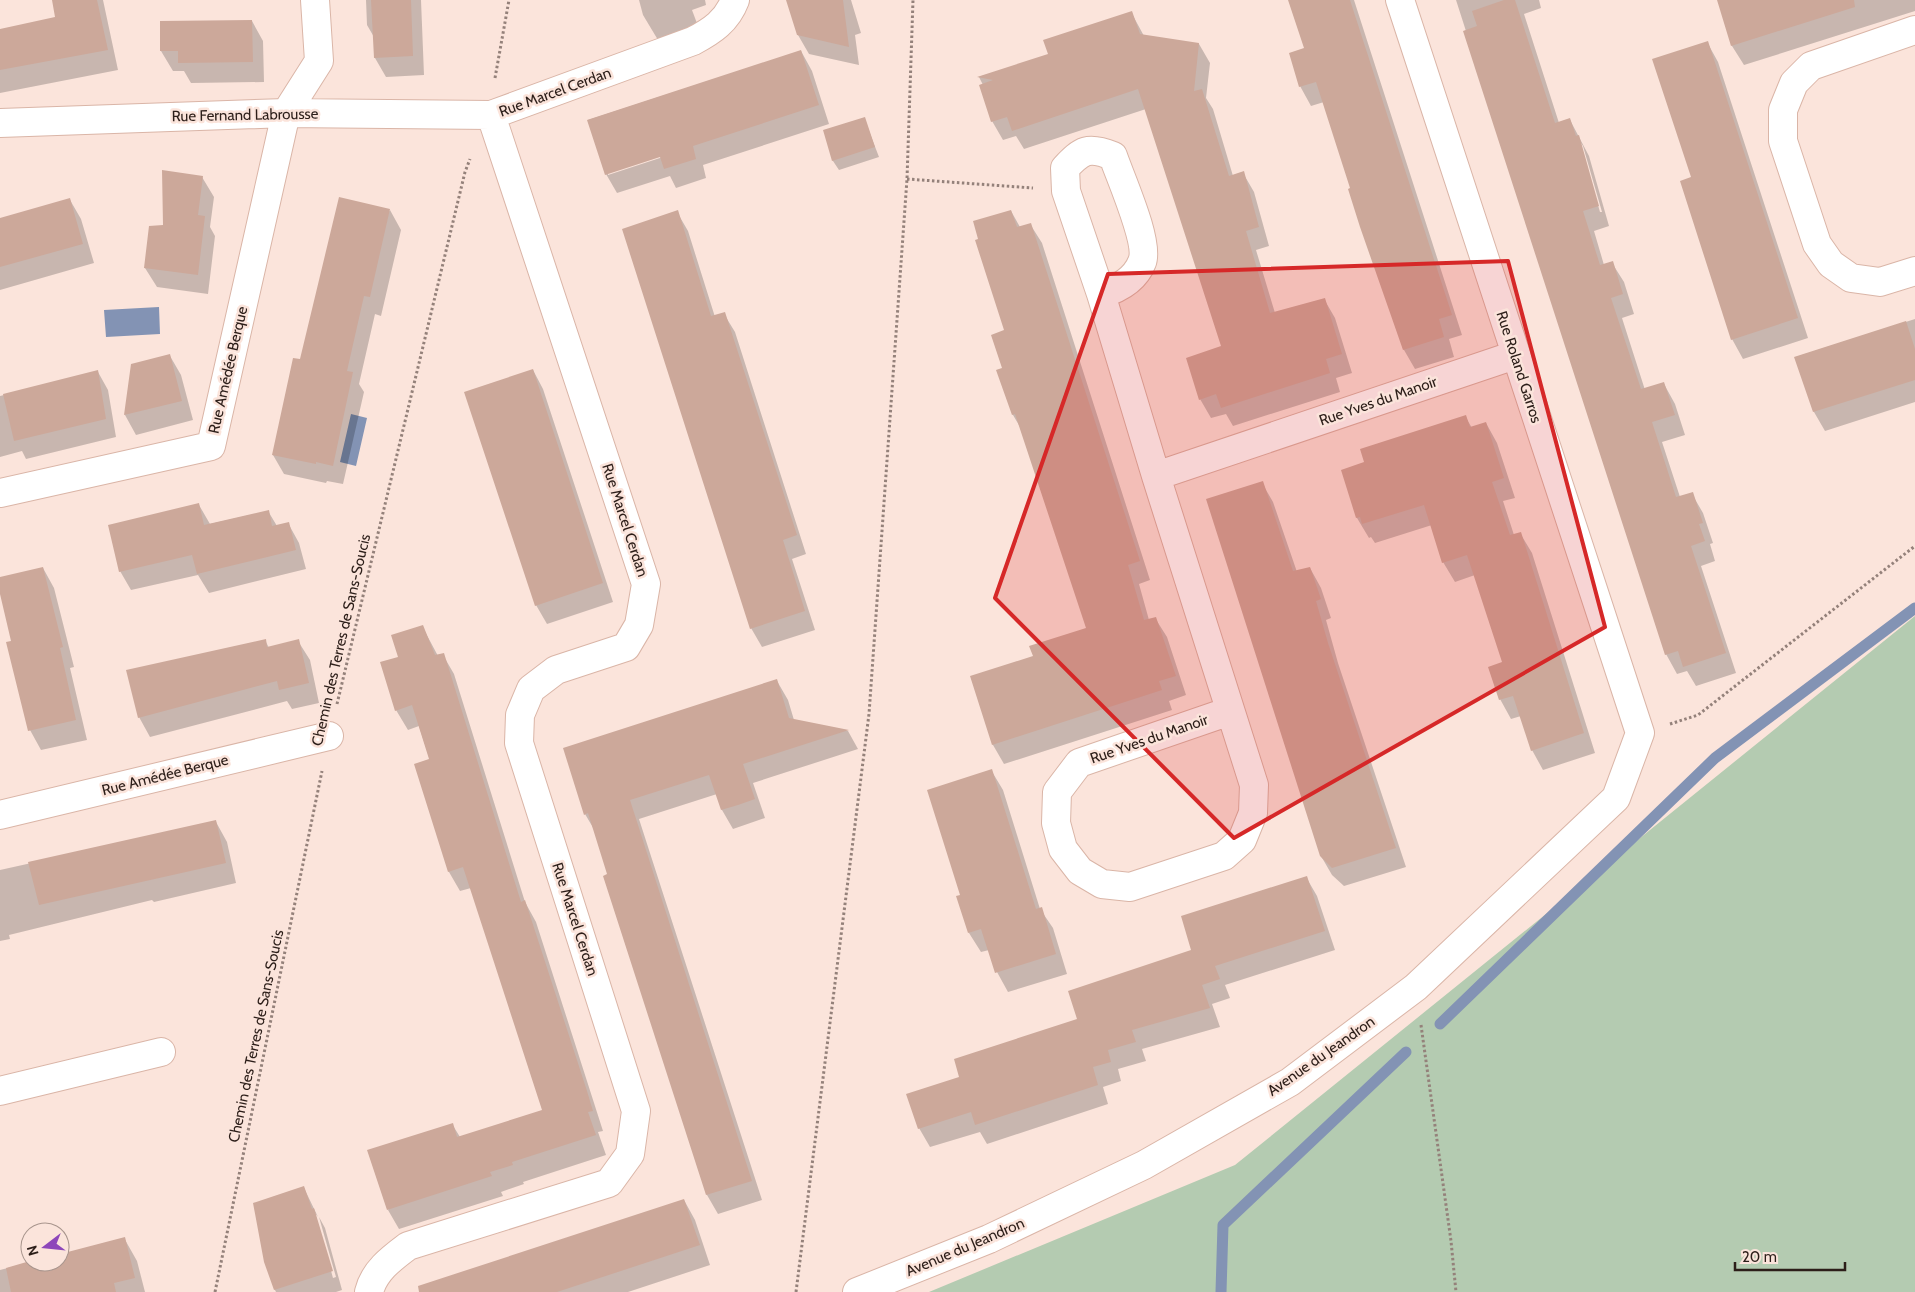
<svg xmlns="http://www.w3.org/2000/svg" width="1915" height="1292" viewBox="0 0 1915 1292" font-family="Cabin,sans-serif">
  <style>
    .green { fill: #b4cbb1 }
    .water { fill: #8393b4 }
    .shadow { fill: #0003; fill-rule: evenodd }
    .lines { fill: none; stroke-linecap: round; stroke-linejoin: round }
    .stream { stroke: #8393b4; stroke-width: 11 }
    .building { fill: #cca89a }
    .minor-casing { stroke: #dab5a7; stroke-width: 30 }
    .path { stroke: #94817a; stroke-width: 3; stroke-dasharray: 2.5 2.5; stroke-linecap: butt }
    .minor { stroke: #fff; stroke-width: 28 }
    .marked { fill: #d62828; fill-opacity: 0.2; stroke: #d62828; stroke-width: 4; stroke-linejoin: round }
    .labels { text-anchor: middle; stroke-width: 5; stroke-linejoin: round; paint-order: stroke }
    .street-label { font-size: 15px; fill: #2c1e19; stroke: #fbe4db }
  </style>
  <rect width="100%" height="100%" fill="#fbe4db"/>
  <path class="green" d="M 1915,616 L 1915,1292 L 929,1292 L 1235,1165 Z"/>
  <path class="water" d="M 159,307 L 160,334 L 106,337 L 104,310 Z
    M 351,414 L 367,418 L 356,466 L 340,462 Z"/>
  <path class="shadow" d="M 53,0 L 103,0 L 118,70 L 0,93 L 0,30 L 57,18 Z
    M 366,0 L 421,0 L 424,75 L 386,77 L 375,58 L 374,37 L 367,25 Z
    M 639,0 L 705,0 L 706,5 L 692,10 L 698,26 L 658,40 L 643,15 Z
    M 787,0 L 851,0 L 861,33 L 855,35 L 859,65 L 809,54 L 798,35 Z
    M 1290,0 L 1354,0 L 1462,335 L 1449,339 L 1454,357 L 1415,369 L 1404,350 L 1324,102 L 1311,106 L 1300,86 L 1306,49 Z
    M 1456,0 L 1539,0 L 1541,8 L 1524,14 L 1559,123 L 1570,120 L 1589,156 L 1609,226 L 1594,231 L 1604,265 L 1612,263 L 1624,282 L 1634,314 L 1622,318 L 1645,390 L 1664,384 L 1675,404 L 1685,435 L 1662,442 L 1680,497 L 1692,494 L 1703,513 L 1713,543 L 1710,544 L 1715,561 L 1701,566 L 1736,673 L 1696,686 L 1687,671 L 1677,674 L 1666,654 ZM 1580,142 L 1583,146 L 1602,212 L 1600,212 Z
    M 1718,0 L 1915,0 L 1915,11 L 1744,65 L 1732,46 Z
    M 1131,12 L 1144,36 L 1199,44 L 1210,63 L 1206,98 L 1213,109 L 1233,176 L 1243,173 L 1254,192 L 1269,246 L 1256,250 L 1275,313 L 1324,299 L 1335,318 L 1352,373 L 1336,378 L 1340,392 L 1233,426 L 1226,414 L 1211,418 L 1200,399 L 1223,347 L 1146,109 L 1024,149 L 1016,136 L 1003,140 L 992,121 L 983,85 L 979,77 L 1049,55 Z
    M 252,21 L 263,41 L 264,82 L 191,83 L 184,71 L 173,71 L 161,51 L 161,22 Z
    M 1707,42 L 1718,62 L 1808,338 L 1743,359 L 1732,339 Z
    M 801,51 L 812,71 L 829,124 L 703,165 L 706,178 L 676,188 L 670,176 L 617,193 L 606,174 L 588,120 ZM 665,154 L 666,156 L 608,175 L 608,172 Z
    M 864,118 L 879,157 L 839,170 L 833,161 L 824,131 Z
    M 202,177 L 214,197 L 210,227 L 215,236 L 208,294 L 157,287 L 145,268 L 164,226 Z
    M 70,200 L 81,219 L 94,263 L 0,290 L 0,219 Z
    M 390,210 L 401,230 L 381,316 L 375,314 L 359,384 L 364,392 L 343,484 L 327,481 L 326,483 L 284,474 L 273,455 L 300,361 Z
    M 1011,211 L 1020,227 L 1030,224 L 1042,243 L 1150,580 L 1139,584 L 1149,620 L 1155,618 L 1167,637 L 1186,695 L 1169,701 L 1172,710 L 1004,764 L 993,745 L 971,677 L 1034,657 L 1088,629 L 1023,432 L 1013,415 L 997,370 L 1003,369 Z
    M 677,212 L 688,231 L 715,317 L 724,314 L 735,332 L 806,554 L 792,559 L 815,630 L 762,647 L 751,628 Z
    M 1915,319 L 1915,402 L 1825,431 L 1814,412 L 1796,357 Z
    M 170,356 L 181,375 L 193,420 L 136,435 L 125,415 L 132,365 Z
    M 533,370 L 543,389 L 613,602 L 547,624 L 536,605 Z
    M 98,372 L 108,390 L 116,437 L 26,459 L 22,451 L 0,457 L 0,396 Z
    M 1465,416 L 1472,428 L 1486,423 L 1497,443 L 1515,498 L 1503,501 L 1514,535 L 1520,533 L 1532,553 L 1595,753 L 1543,770 L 1532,750 L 1521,716 L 1511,719 L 1500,699 L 1504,663 L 1475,575 L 1455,582 L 1443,562 L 1432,525 L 1375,543 L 1371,537 L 1369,538 L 1357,518 L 1343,471 L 1365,463 Z
    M 1262,483 L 1273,502 L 1297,572 L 1310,568 L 1321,588 L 1331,618 L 1326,620 L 1338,663 L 1406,867 L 1344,886 L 1332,875 L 1321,856 Z
    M 199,505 L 210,524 L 268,511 L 277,526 L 288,523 L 299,543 L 306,569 L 209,593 L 198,575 L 131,590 L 120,571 Z
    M 43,568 L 54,588 L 74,667 L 70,668 L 87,740 L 41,750 L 30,730 L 13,642 L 0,589 L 0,579 Z
    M 422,626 L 438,656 L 443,655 L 454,674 L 525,902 L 536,922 L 603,1131 L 598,1132 L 606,1155 L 523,1182 L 524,1184 L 501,1192 L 503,1196 L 399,1229 L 388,1210 L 452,1124 L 460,1137 L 543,1111 L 471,888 L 460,891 L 449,872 L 416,765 L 430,760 L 419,726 L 408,730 L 396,710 L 399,658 Z
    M 265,640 L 269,648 L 298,641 L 310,660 L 319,703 L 292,709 L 287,701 L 150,737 L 139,717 L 127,671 Z
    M 777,681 L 788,700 L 794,720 L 848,731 L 858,749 L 753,783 L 765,818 L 733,829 L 722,810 L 717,794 L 639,819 L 762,1200 L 718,1214 L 707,1195 L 604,877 L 609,875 L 595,831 L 585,814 Z
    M 991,770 L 1003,790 L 1040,909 L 1053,928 L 1067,974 L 1008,992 L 997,972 L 989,950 L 981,952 L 969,933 Z
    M 216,822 L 227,842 L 236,883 L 154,902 L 152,900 L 9,935 L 10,939 L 0,941 L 0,870 Z
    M 1306,877 L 1317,896 L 1335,950 L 1225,985 L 1230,998 L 1212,1004 L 1220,1027 L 1142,1049 L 1146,1061 L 1118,1069 L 1121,1081 L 1103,1087 L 1108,1104 L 987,1144 L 980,1132 L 930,1147 L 919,1128 L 961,1078 L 1079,1020 L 1193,951 Z
    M 304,1188 L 318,1217 L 315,1213 L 333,1278 L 336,1277 L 319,1217 L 325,1228 L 342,1290 L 336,1292 L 276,1292 L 275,1290 L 265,1262 Z
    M 684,1200 L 695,1220 L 710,1265 L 628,1292 L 433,1292 Z
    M 124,1238 L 137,1261 L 145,1292 L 0,1292 L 0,1270 L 31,1262 L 60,1262 L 60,1255 Z"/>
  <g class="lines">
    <path class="stream" d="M 1440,1024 L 1715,758 L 1915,608
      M 1221,1292 L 1223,1225 L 1406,1052"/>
  </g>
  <path class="building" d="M 52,0 L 97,0 L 108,50 L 0,70 L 0,29 L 55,17 Z
    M 371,0 L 411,0 L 413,56 L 374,58 Z
    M 786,0 L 843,0 L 849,47 L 797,35 Z
    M 1288,0 L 1350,0 L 1452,315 L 1439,319 L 1444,337 L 1403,350 L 1360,227 L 1348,189 L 1350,188 L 1316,82 L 1299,87 L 1289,53 L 1304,48 Z
    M 1504,0 L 1515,0 L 1555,123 L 1570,118 L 1576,136 L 1579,135 L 1599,206 L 1583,211 L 1600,265 L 1613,261 L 1623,294 L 1611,298 L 1641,389 L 1664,382 L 1675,415 L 1652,422 L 1676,497 L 1693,492 L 1703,523 L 1699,524 L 1705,541 L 1691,546 L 1726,653 L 1683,667 L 1678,651 L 1665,655 L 1463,31 L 1477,26 L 1472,11 Z
    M 1717,0 L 1854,0 L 1855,7 L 1731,46 Z
    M 1132,11 L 1140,34 L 1199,43 L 1194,91 L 1202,89 L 1229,176 L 1244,171 L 1259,227 L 1246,231 L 1270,313 L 1325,298 L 1342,354 L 1326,359 L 1330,373 L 1221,408 L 1216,394 L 1199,400 L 1186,358 L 1221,346 L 1138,89 L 1012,131 L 1007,117 L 991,122 L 979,85 L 993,80 L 977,77 L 1048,54 L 1043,40 Z
    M 252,20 L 253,62 L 178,63 L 178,51 L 160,51 L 160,21 Z
    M 1708,41 L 1798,318 L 1731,340 L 1680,181 L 1691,177 L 1652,59 Z
    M 801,50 L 819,105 L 693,146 L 696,159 L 664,169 L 660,157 L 605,175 L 587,120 Z
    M 865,117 L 875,147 L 832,161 L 823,130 Z
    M 162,170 L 203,176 L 198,215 L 205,216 L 198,275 L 144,268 L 149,226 L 163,225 Z
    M 339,197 L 390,209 L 370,297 L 364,296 L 347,371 L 353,372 L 333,466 L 316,462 L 316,464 L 272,455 L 293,358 L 300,359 Z
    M 70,198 L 83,244 L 0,267 L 0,218 Z
    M 678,210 L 711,316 L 725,312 L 797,535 L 783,540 L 805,611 L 750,629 L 622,229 Z
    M 1011,210 L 1017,227 L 1031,223 L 1140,561 L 1128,565 L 1144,620 L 1156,617 L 1176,676 L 1159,681 L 1162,690 L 992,745 L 970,676 L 1033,656 L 1029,646 L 1086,628 L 1015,414 L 1012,415 L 996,370 L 1002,368 L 991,335 L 1004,330 L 975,240 L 978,239 L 973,221 Z
    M 1906,321 L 1915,349 L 1915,380 L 1813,412 L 1794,357 Z
    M 170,354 L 182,401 L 124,415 L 131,364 Z
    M 533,369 L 603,583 L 535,606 L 464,392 Z
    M 98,370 L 106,419 L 14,441 L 3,394 Z
    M 1466,415 L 1470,427 L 1486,422 L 1504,478 L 1492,482 L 1510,535 L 1521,532 L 1584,733 L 1531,751 L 1513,696 L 1499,700 L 1488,667 L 1502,662 L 1467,555 L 1442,563 L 1424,505 L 1362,524 L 1360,517 L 1356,518 L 1341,470 L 1364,462 L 1360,449 Z
    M 1263,481 L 1293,571 L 1310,567 L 1321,599 L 1316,601 L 1328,643 L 1396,848 L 1332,868 L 1320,856 L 1206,499 Z
    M 199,503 L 204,525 L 269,510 L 272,526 L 289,522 L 296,550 L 197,574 L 192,555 L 119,572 L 108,525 Z
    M 43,567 L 63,647 L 60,648 L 76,720 L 28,731 L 6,642 L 11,641 L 0,594 L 0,577 Z
    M 423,625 L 435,655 L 444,653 L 521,902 L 525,900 L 587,1091 L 593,1111 L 588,1112 L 596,1135 L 512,1162 L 513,1165 L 490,1172 L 492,1176 L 387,1210 L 367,1150 L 453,1123 L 457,1137 L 542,1110 L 463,867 L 448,872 L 414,764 L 429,759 L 412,705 L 395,711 L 380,662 L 398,657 L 391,635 Z
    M 266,639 L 267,647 L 299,639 L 309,683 L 279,690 L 277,681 L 138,718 L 126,670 Z
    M 777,679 L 789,718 L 849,730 L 743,764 L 755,799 L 738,805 L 721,810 L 709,775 L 630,800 L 752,1181 L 706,1195 L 603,876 L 607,874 L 588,813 L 584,815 L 563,748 Z
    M 992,769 L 1036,909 L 1042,907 L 1056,954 L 995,973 L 981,929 L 968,933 L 956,896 L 960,895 L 927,790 Z
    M 216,820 L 226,863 L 39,905 L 28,862 Z
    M 1307,876 L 1325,931 L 1215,966 L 1220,979 L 1202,985 L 1210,1008 L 1132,1030 L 1136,1042 L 1108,1050 L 1111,1062 L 1093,1067 L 1098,1085 L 975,1125 L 971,1112 L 918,1129 L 906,1094 L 959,1077 L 954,1059 L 1077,1019 L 1068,991 L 1191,950 L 1181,916 Z
    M 304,1186 L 312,1209 L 314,1208 L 333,1271 L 274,1290 L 264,1262 L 253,1203 Z
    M 684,1199 L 700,1245 L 557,1292 L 419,1292 L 418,1286 Z
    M 125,1237 L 135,1278 L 114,1283 L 116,1292 L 11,1292 L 6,1268 L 30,1261 L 60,1262 L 60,1254 Z"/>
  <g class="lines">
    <g class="minor-casing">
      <path id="minor" d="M 1915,30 L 1811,66 L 1794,83 L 1783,110 L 1783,141 L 1817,244 L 1831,264 L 1851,278 L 1880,282 L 1915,271
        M 0,123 L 286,113 L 491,115
        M 1101,294 C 1118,289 1135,280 1142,262 C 1150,243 1120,177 1113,156 C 1088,146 1082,150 1065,168 L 1066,191 L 1101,294 L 1156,476
        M 0,493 L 211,446 L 286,113 L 319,61 L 315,0
        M 1230,711 L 1079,763 L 1057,792 L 1056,823 L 1063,849 L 1080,871 L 1102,884 L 1130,887 L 1224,856 L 1242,840 L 1253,813 L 1254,785 L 1156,476 L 1515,355
        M 0,815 L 329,736
        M 0,1091 L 161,1052
        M 369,1292 C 374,1271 392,1258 408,1246 L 609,1183 L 630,1154 L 636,1111 L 519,743 L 520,715 L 531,689 L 556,670 L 626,647 L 639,625 L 646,584 L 491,115 L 693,41 C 712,31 727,21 735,0
        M 857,1292 L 989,1239 L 1144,1165 L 1290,1082 L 1416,987 L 1616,798 L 1640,733 L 1400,0"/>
    </g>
    <path class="path" d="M 495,78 L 509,0
      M 907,179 L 1033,188
      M 337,704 L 465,172 L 470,159
      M 1670,724 L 1698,715 L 1915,546
      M 1421,1025 L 1451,1241 L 1456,1292
      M 215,1292 L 322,771
      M 796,1292 L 869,714 L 907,179 L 913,0"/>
    <use href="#minor" class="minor"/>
  </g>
  <path class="marked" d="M 1508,261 L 1605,627 L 1234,838 L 995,598 L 1108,274 Z"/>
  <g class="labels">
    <g class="street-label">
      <text transform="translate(555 92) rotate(-20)" y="5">Rue Marcel Cerdan</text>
      <text transform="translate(245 115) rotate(-1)" y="5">Rue Fernand Labrousse</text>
      <text transform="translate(1519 367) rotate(72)" y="5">Rue Roland Garros</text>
      <text transform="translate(228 370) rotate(-77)" y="5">Rue Amédée Berque</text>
      <text transform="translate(1378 401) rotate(-19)" y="5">Rue Yves du Manoir</text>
      <text transform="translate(625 520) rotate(72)" y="5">Rue Marcel Cerdan</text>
      <text transform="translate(341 640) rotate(-77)" y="5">Chemin des Terres de Sans-Soucis</text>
      <text transform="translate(1149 739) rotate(-19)" y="5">Rue Yves du Manoir</text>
      <text transform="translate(165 775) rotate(-14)" y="5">Rue Amédée Berque</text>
      <text transform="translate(575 919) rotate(72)" y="5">Rue Marcel Cerdan</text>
      <text transform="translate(256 1036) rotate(-78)" y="5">Chemin des Terres de Sans-Soucis</text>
      <text transform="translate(1321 1056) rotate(-35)" y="5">Avenue du Jeandron</text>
      <text transform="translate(965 1247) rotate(-23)" y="5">Avenue du Jeandron</text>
    </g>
  </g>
  <g transform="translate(45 1247) rotate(254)"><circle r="24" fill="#fbe4db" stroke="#a8958d"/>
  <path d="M0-4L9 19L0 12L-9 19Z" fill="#8d46ba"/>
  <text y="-8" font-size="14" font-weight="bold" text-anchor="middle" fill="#2c1e19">N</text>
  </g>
  <path d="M1735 1262v8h110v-8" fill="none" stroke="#2c1e19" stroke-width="2.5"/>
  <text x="1742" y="1262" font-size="15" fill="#2c1e19" stroke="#fbe4db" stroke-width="4" paint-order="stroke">20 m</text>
</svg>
